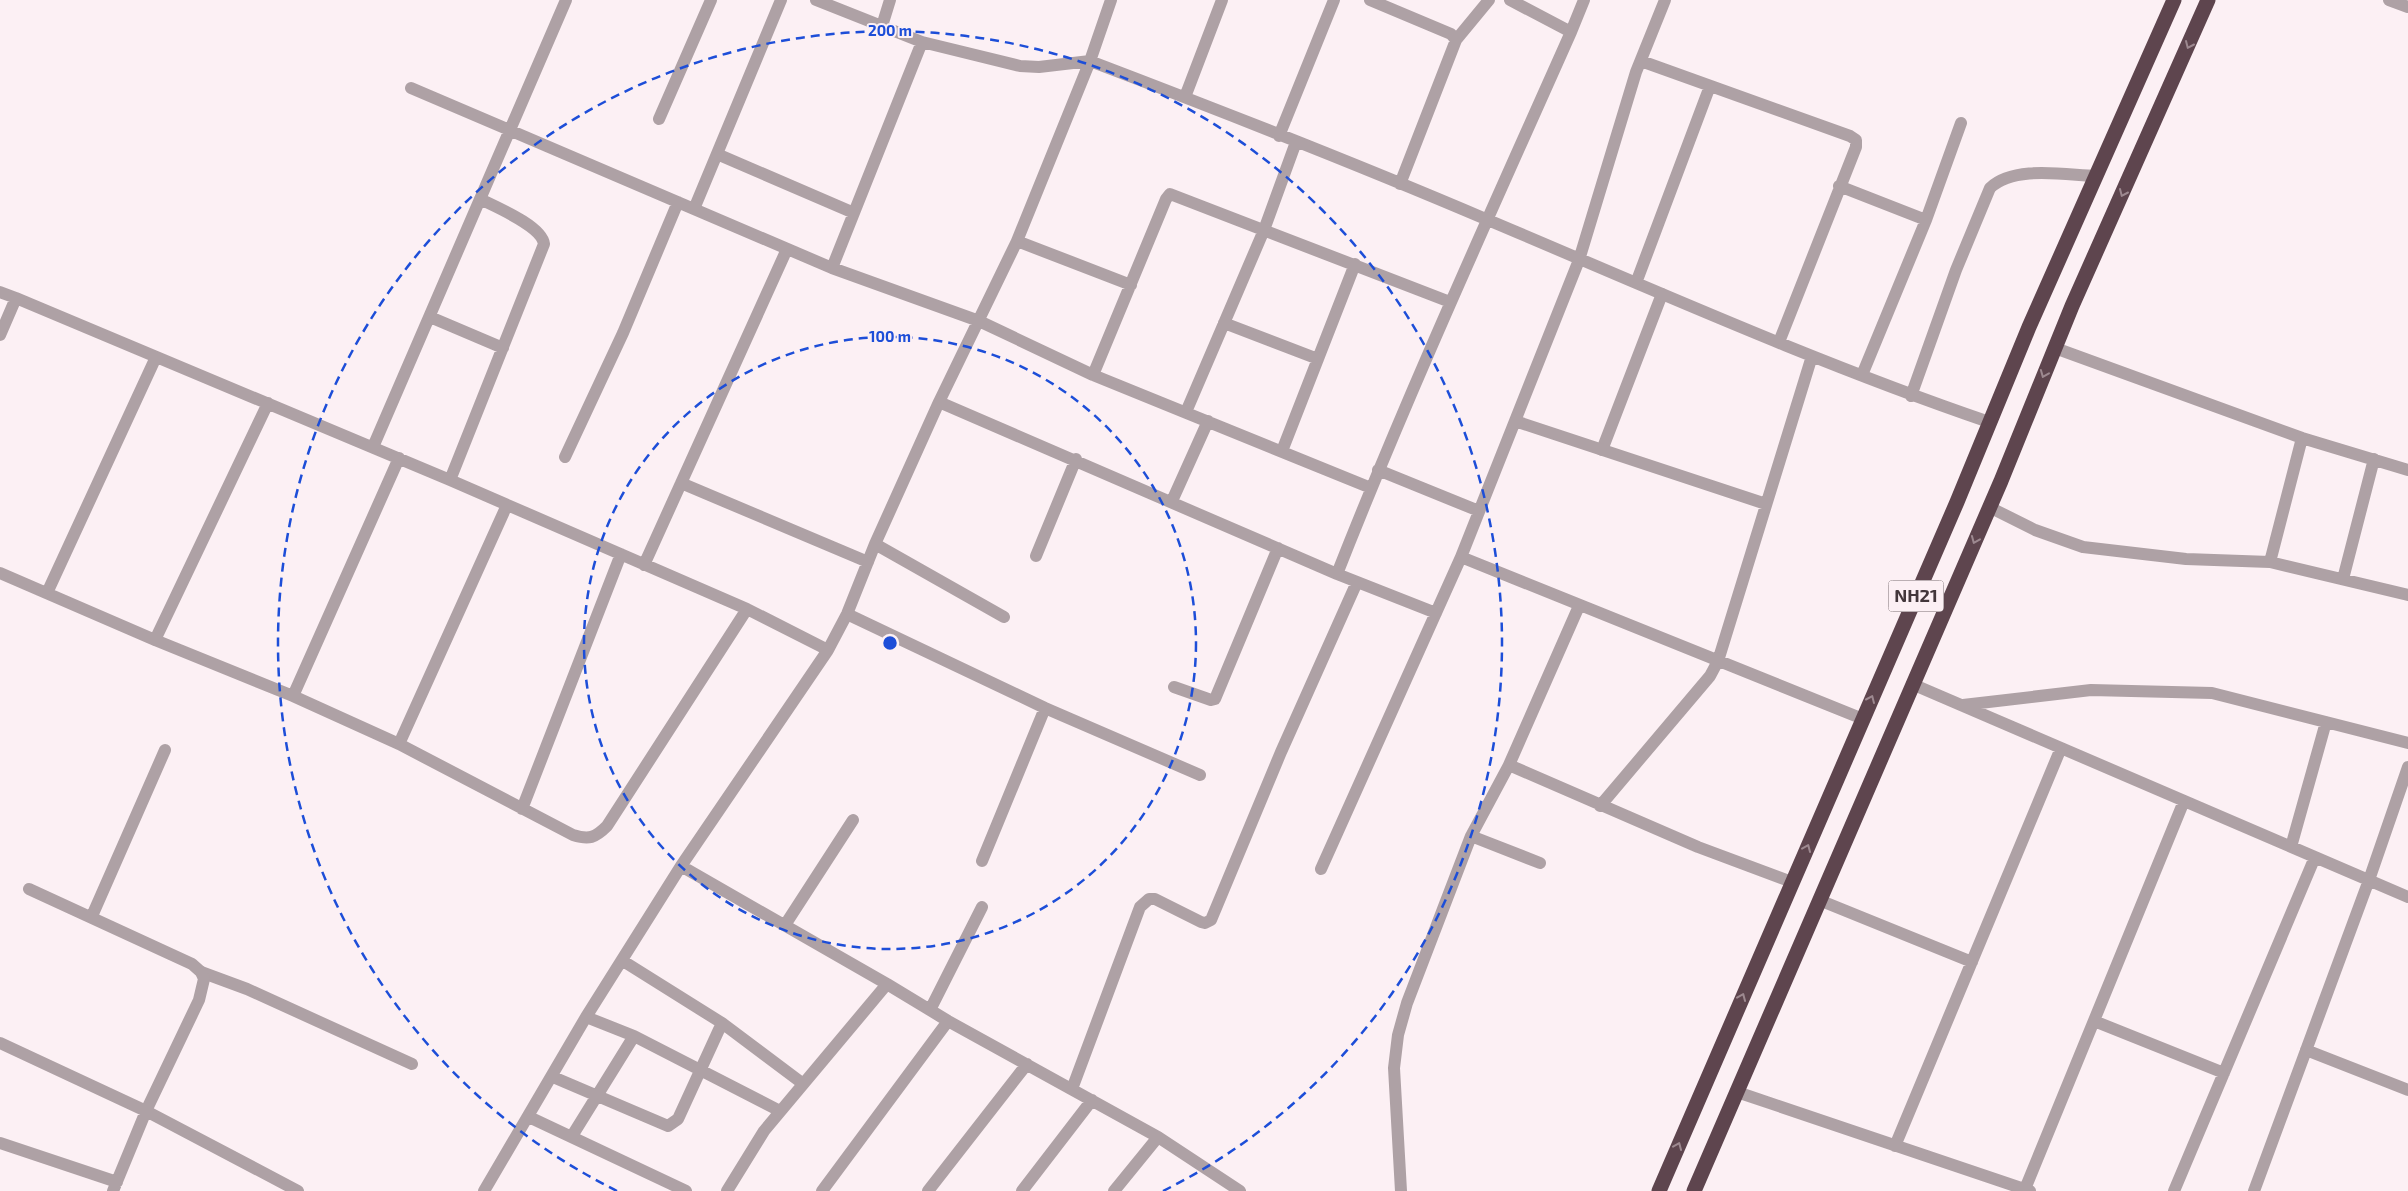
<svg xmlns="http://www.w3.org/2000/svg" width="2408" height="1191" viewBox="0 0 2408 1191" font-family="'Exo 2',sans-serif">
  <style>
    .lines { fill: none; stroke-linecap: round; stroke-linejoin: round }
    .lane { stroke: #aea1a5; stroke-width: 12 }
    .street { stroke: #aea1a5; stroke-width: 12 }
    .highway { stroke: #5e454e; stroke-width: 15 }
    .oneway { stroke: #9d8990 }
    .ring { fill: none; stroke: #1d4ed8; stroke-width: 2.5; stroke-dasharray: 9 6 }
    .labels { text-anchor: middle; stroke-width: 4; stroke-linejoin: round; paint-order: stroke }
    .shield { fill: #fcf0f4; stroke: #7a6e72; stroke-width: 1 }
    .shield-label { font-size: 18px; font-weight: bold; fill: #43373b }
    .centre { fill: #1d4ed8; stroke: #fcf0f4; stroke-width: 2.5 }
    .ring-label { font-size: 15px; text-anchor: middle; font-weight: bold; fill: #1d4ed8; stroke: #fcf0f4; stroke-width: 4; stroke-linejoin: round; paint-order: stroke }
  </style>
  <rect width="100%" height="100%" fill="#fcf0f4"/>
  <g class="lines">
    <path class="lane" d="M 1602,450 L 1662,294
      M 201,972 L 247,989 L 412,1064"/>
    <path class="street" d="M 816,0 L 922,42 L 1020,66 L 1039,67 L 1090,61 C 1224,112 1357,164 1488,220 C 1654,290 1819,364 1989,422
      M 1370,0 L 1451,34 L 1456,40 L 1400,184
      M 1510,0 L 1571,32
      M 2389,0 L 2408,7
      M 882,26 L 890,0
      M 1456,40 L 1489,0
      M 1641,61 L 1850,136 L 1856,140 L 1856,147 L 1779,342
      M 411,88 L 832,268 L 979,321 L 1093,375 L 1371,488
      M 1185,97 L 1222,0
      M 659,119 L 711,0
      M 1279,136 L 1334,0
      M 717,154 L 854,213
      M 1839,186 L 1926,220
      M 694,209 L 781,0
      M 1017,241 L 1131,285
      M 832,268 L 922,42
      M 1636,283 L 1710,86
      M 0,292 L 16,298
      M 430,317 L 503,348
      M 1224,323 L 1318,359
      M 0,335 L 16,298 L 450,480 L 747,609 L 828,650
      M 2055,348 L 2302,438 L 2408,470
      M 1093,375 L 1166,199 L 1170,194 L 1450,302
      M 1862,375 L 1926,220 L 1961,123
      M 1911,396 L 1956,270 L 1990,188 C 2014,165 2065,175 2096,176
      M 939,402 L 1337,574 L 1436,613
      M 1186,412 L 1264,230 L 1296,142
      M 1515,421 L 1766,504
      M 373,447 L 566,0
      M 1282,451 L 1355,264
      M 565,457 L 623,333 L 678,202
      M 1378,470 L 1479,511
      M 450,480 L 544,244 C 542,226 496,207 480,199
      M 681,483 L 868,562
      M 1172,501 L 1208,421
      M 1989,507 L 2035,530 L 2083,547 L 2186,559 L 2270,562 L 2408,595
      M 875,544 L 1004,617
      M 1036,556 L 1076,459
      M 1461,557 L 1863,719
      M 2270,562 L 2302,438
      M 644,565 L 787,249
      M 0,573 L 155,640 L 293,696 L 399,744 L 573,835 C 589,840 595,838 607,826 L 747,609
      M 1337,574 C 1409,391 1491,212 1571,32 L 1584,0
      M 2343,579 L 2374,459
      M 47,593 L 156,357
      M 847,614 L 1045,708 L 1200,775
      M 155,640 L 268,403
      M 1912,684 L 2408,897
      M 1174,687 L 1211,700 L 1215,699 L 1278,548
      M 293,696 L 399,458
      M 1963,705 L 2091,690 L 2212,693 L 2408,743
      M 399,744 L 507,505
      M 1509,765 L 1698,847 L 1792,882
      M 1600,806 L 1710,676 L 1718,661 L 1812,356
      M 522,809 L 621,554
      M 1471,836 L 1540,863
      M 2291,847 L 2326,722
      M 982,861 L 1045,708
      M 681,866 L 887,984 L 948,1021 L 1158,1137 L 1240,1191
      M 1321,869 L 1461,557 L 1515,421 L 1579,260 L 1636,72 L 1665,0
      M 29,889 L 192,964 L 201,972 L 204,979 L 199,1000 L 146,1111 L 113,1191
      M 1819,900 L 1972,962
      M 92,916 L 165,750
      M 785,925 L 853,820
      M 623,961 L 722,1023 L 802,1083
      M 930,1010 L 982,907
      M 586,1017 L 634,1036 L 780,1111
      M 2094,1021 L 2224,1073
      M 0,1043 L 146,1111 L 298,1191
      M 2306,1050 L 2408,1090
      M 553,1077 L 668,1126 L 678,1119 L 722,1023
      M 1072,1089 L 1140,907 L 1149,899 L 1155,899 L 1201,922 L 1205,923 L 1211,920 L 1281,752 L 1357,582
      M 1737,1092 L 2030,1191
      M 529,1117 L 686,1191
      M 572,1136 L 634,1036
      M 0,1143 L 117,1182
      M 1895,1146 L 2061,748
      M 2025,1189 L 2184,801
      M 484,1191 L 586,1017 L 681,866 L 828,650 L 847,614 L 875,544 L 939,402 L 1017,241 L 1090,61 L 1111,0
      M 727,1191 L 764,1131 L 887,984
      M 822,1191 L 948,1021
      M 928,1191 L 1027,1064
      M 1022,1191 L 1092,1100
      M 1114,1191 L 1158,1137
      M 1401,1191 L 1394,1068 L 1398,1035 L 1407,1003 L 1471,836 L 1509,765 L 1579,606
      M 2174,1191 L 2315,857
      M 2254,1191 L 2369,880 L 2408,767"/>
    <path class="highway" d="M 1659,1191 L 1957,502 L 2029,327 L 2174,0
      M 1694,1191 L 2001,481 L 2072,306 L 2208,0"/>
  </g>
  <defs><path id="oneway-chevron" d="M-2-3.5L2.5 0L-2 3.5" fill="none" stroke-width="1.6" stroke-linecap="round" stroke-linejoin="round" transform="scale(1.25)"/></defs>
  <g class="oneway">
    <use href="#oneway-chevron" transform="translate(2189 45) rotate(114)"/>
    <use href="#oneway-chevron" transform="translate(2123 193) rotate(114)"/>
    <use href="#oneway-chevron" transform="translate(2044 374) rotate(112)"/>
    <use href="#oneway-chevron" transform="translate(1975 540) rotate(113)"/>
    <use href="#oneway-chevron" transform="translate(1871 699) rotate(-66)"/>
    <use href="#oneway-chevron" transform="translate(1807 848) rotate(-67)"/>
    <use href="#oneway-chevron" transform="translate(1742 997) rotate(-67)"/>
    <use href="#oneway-chevron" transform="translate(1678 1146) rotate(-67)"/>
  </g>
  <g class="ring">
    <circle cx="890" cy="643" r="306"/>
    <path d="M617 1191A612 612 0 1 1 1163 1191"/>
  </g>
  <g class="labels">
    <rect class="shield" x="1888.5" y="580.5" width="55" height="31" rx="4"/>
    <g class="shield-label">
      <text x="1916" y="602">NH21</text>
    </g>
  </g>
  <circle cx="890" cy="643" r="8" class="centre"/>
  <g class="ring-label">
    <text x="890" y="36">200 m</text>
    <text x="890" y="342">100 m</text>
  </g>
</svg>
